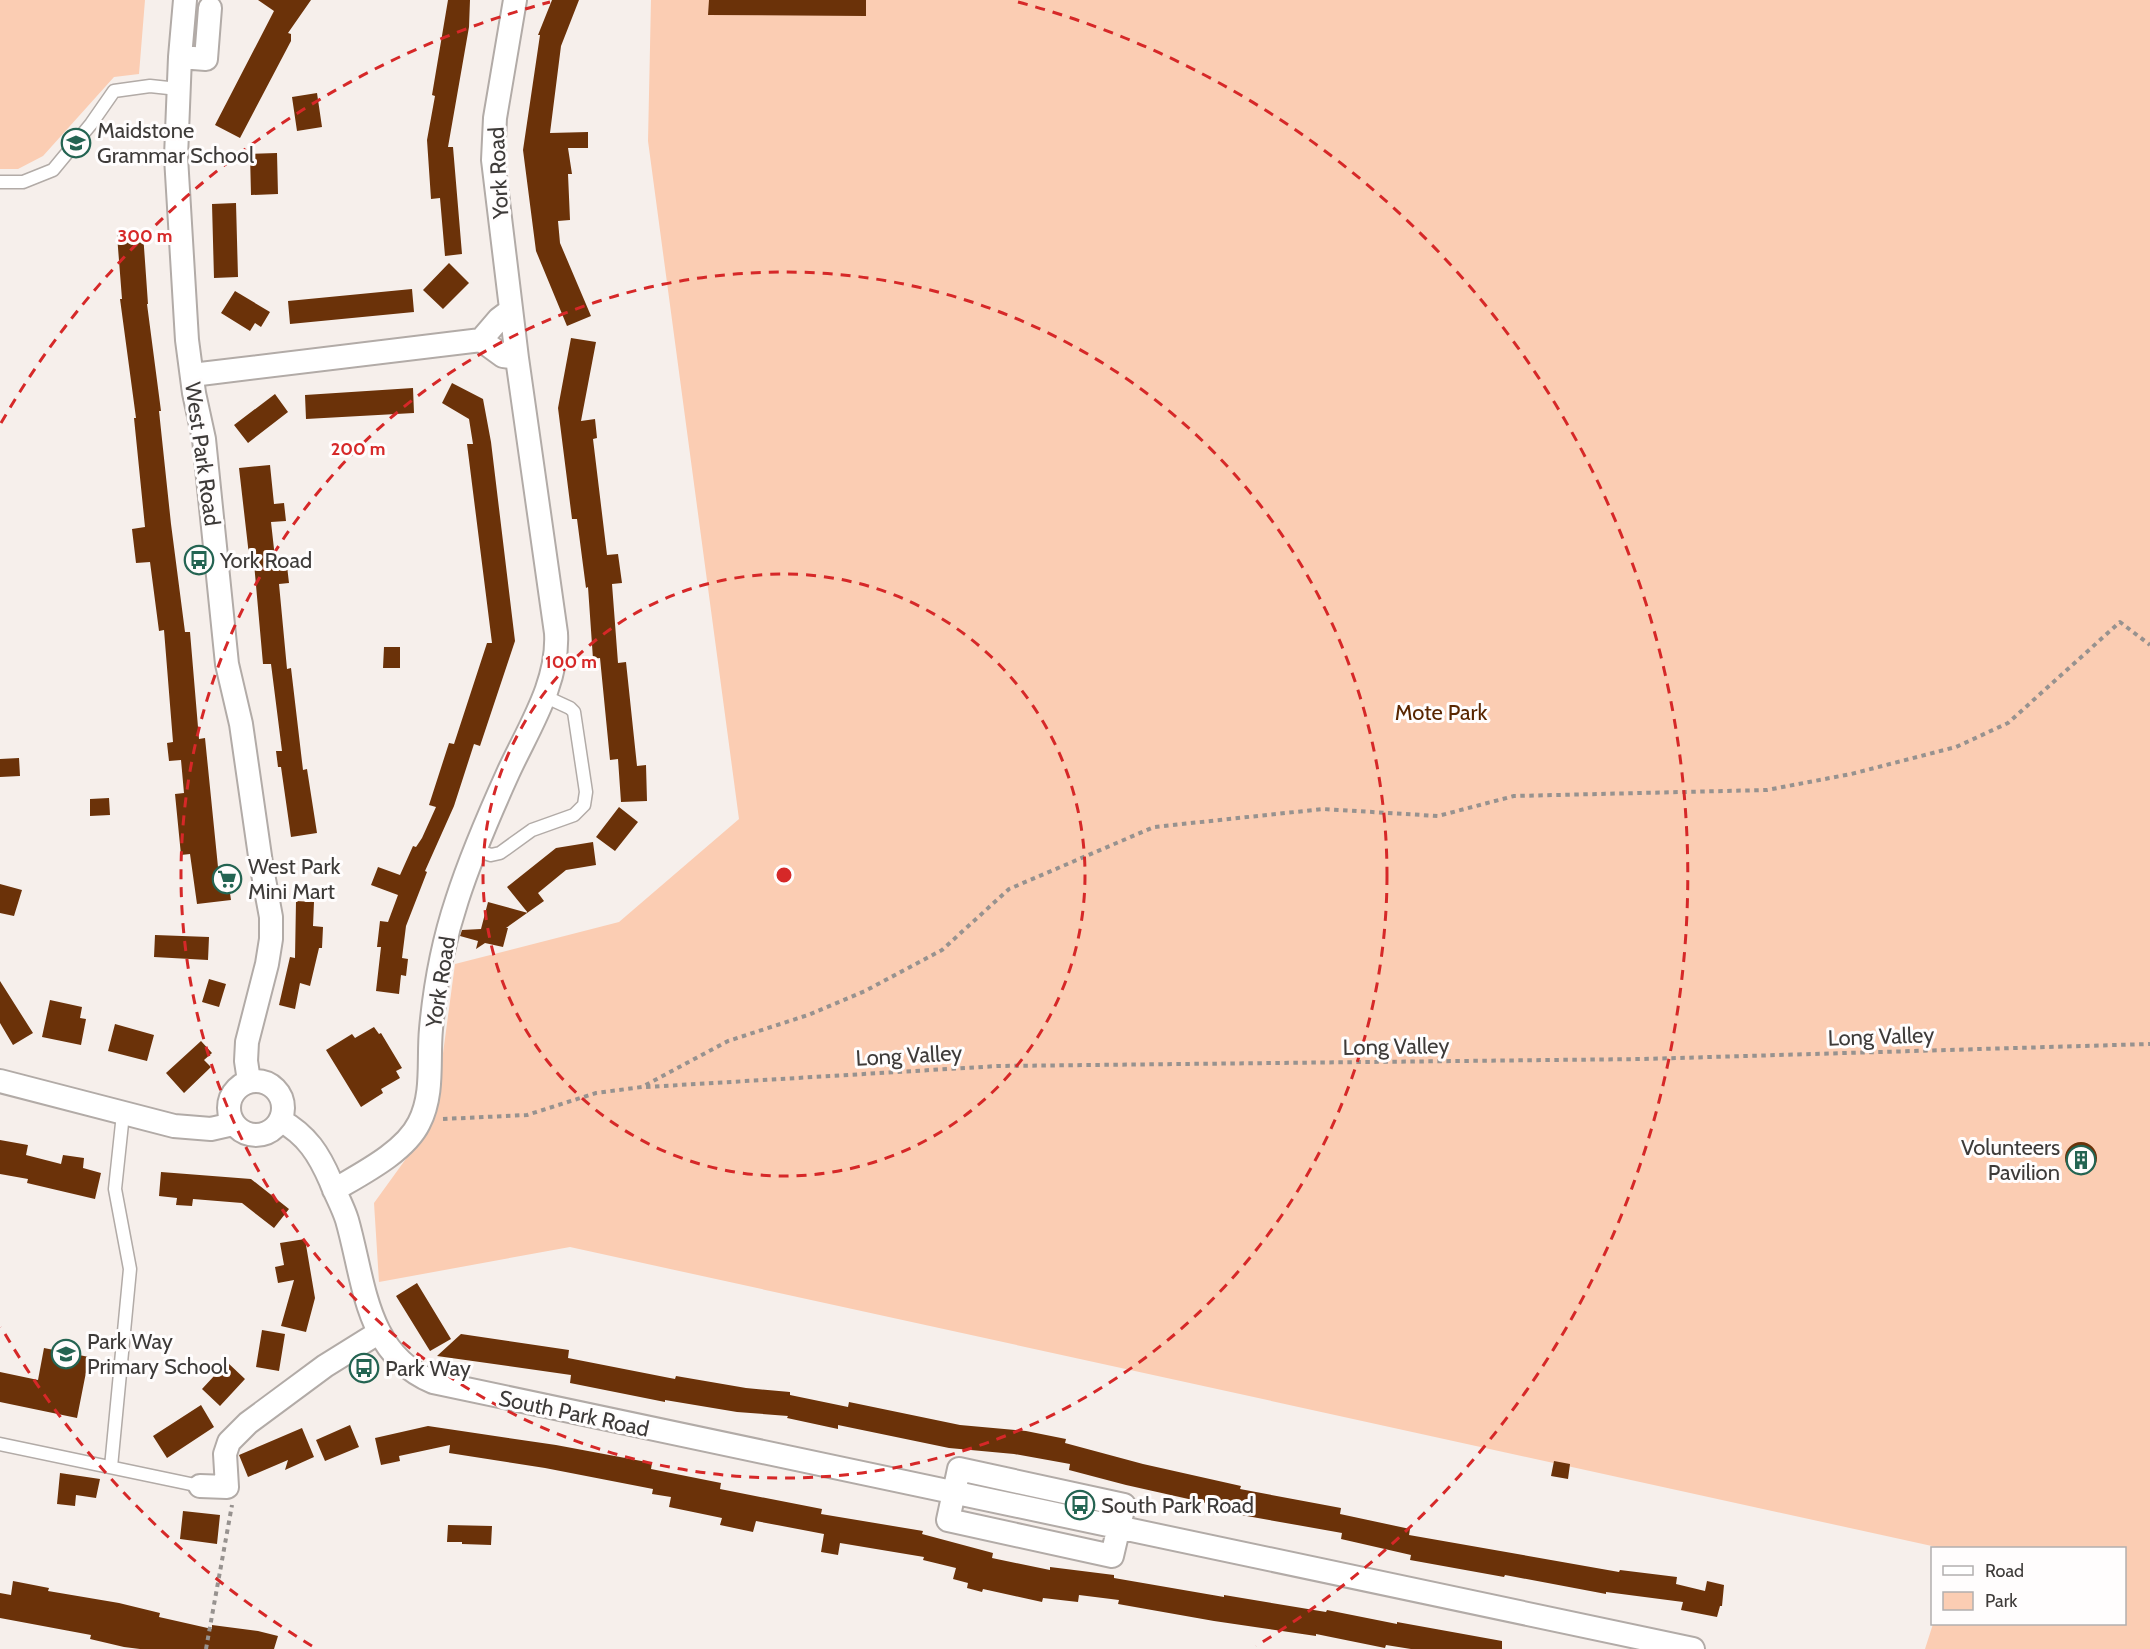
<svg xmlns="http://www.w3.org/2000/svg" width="2150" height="1649" viewBox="0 0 2150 1649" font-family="Cabin,sans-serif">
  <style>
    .green { fill: #fbcdb3 }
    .building { fill: #6b3209 }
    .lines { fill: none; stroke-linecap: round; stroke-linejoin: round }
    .lane-casing { stroke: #b2aba7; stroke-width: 15 }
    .street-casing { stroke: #b2aba7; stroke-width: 26 }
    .path { stroke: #97928f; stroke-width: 4; stroke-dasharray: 4.5 4.5; stroke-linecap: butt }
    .lane { stroke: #fff; stroke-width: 12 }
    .street { stroke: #fff; stroke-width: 22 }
    .ring { fill: none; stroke: #d62828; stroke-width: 3; stroke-dasharray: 10 8 }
    .labels { text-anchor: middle; stroke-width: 6; stroke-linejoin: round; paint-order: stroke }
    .poi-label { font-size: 22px; fill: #3e3b39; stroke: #fffdfd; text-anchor: start }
    .street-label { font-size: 22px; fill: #3e3b39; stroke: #fffdfd }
    .park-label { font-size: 22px; fill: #592600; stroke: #fffdfd }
    .centre { fill: #d62828; stroke: #fffdfd; stroke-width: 3 }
    .ring-label { font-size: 18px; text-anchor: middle; font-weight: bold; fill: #d62828; stroke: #fffdfd; stroke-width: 6; stroke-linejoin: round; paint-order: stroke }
  </style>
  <rect width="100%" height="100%" fill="#f6efeb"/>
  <path class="green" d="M 0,0 L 145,0 L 139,74 L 114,77 L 43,156 L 18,169 L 0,169 Z
    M 651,0 L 2150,0 L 2150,1649 L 1925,1649 L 1933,1624 L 2124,1624 L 2124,1548 L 1941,1548 L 570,1247 L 379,1282 L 374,1203 L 434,1120 L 455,964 L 619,922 L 739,819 L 648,141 Z"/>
  <path class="building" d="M 258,0 L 311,0 L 288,33 L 291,34 L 291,41 L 240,138 L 215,125 L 274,11 Z
    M 448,0 L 470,0 L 469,27 L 448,147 L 453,147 L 462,254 L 445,256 L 440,198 L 431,199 L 427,140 L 435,96 L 432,95 Z
    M 552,0 L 579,0 L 561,46 L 550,133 L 588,132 L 588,148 L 568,148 L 572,174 L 568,174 L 570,220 L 558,221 L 560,243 L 591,316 L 567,326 L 536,251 L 523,150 L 540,35 L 538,35 Z
    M 709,0 L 866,0 L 866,16 L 708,15 Z
    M 317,93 L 322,127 L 297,131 L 292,97 Z
    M 277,153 L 278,194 L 251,195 L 250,154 Z
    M 236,203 L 238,277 L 214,278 L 212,204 Z
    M 143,233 L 148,304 L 147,304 L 161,411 L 159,411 L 171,524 L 185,632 L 190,632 L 199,739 L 205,738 L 218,867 L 226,866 L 231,900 L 197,904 L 190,854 L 181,855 L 175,794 L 184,793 L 181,760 L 169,761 L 167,743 L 173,742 L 164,630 L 159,631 L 150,562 L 136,563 L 132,529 L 145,527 L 134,418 L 136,418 L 120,299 L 122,299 L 117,235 Z
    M 449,263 L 469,283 L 443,309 L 423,290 Z
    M 412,289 L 414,312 L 290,324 L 288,301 Z
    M 235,291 L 270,312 L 261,327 L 255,323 L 250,331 L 221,313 Z
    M 571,338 L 596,342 L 581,421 L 595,419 L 597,438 L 593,439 L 607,555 L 618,554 L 622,583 L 612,584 L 618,663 L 626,662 L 637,766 L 646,765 L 647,801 L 621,802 L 618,759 L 610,760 L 600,658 L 593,659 L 588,587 L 586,588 L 577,519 L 572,519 L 558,408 Z
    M 452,383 L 483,399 L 491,442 L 515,641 L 480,746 L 474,744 L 454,806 L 425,871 L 427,872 L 406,926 L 402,958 L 408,959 L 406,976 L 401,975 L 399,994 L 376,991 L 381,947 L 377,947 L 380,921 L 388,922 L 398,895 L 371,885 L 378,867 L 400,875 L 413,846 L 416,847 L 422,838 L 436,807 L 429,805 L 449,743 L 454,744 L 487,643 L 492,643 L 467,444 L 473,444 L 469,419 L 442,403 Z
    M 413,388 L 414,413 L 306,419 L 305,395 Z
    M 275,394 L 288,412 L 248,443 L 234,425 Z
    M 270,465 L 274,504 L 284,503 L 286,521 L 271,522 L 276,567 L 287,566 L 289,583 L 279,584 L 287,669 L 291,668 L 303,770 L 307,769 L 317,833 L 291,837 L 281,767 L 278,767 L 276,751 L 282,751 L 271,664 L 263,664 L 254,563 L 250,564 L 239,468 Z
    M 384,647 L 400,647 L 400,668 L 383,668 Z
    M 19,758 L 20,776 L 0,777 L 0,759 Z
    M 109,798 L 110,815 L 90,816 L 90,799 Z
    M 619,807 L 638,822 L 615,851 L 596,837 Z
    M 593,842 L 596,865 L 566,870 L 538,893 L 544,901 L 506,928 L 508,928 L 503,947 L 485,943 L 476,949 L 478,941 L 460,936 L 462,930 L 481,929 L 488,902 L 528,913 L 507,887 L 556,848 Z
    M 0,884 L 22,890 L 14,916 L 0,913 Z
    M 296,901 L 314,902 L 313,926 L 323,927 L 322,948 L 319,948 L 310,986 L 300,983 L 295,1009 L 279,1005 L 290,957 L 295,958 Z
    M 155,935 L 209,937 L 208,960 L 154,957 Z
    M 209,979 L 226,984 L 219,1007 L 202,1002 Z
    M 0,981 L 33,1033 L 13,1045 L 0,1023 Z
    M 50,1000 L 82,1007 L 80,1018 L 86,1019 L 81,1045 L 42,1037 Z
    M 115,1024 L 154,1035 L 147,1061 L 108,1051 Z
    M 374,1027 L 379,1034 L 381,1033 L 402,1068 L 396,1071 L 400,1078 L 381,1089 L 383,1093 L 361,1107 L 326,1050 L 352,1034 L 355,1038 Z
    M 201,1041 L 212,1053 L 204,1060 L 211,1067 L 184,1093 L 166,1073 Z
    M 0,1140 L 28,1145 L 26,1155 L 61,1164 L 63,1155 L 84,1158 L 83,1168 L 101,1173 L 95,1199 L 27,1183 L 28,1179 L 0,1174 Z
    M2065 1158a16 16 0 1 1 32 0a16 16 0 1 1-32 0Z
    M 161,1172 L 251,1179 L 289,1209 L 274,1228 L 242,1203 L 193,1199 L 192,1206 L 176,1205 L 177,1198 L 159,1196 Z
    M 305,1239 L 315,1298 L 306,1332 L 281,1326 L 294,1280 L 278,1283 L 275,1267 L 284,1265 L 280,1243 Z
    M 417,1283 L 451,1339 L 430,1351 L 396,1296 Z
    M 262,1330 L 285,1334 L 279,1371 L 256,1367 Z
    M 461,1334 L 569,1350 L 568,1358 L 675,1379 L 676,1376 L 746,1388 L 790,1392 L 790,1395 L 848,1407 L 849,1402 L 960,1425 L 1026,1431 L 1066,1439 L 1065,1443 L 1143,1464 L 1241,1486 L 1240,1489 L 1341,1508 L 1340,1514 L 1410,1529 L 1409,1535 L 1619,1572 L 1620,1570 L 1677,1577 L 1676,1584 L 1705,1591 L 1707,1581 L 1724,1585 L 1722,1606 L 1720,1606 L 1717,1617 L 1681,1610 L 1683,1602 L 1606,1592 L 1606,1594 L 1505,1575 L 1504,1577 L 1410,1560 L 1411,1555 L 1341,1539 L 1342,1533 L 1241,1515 L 1242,1511 L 1126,1485 L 1069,1470 L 1070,1464 L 1014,1454 L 949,1448 L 838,1425 L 838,1429 L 787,1418 L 788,1416 L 737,1412 L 665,1400 L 665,1402 L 570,1383 L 571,1375 L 437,1356 Z
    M 44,1348 L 89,1357 L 77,1418 L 0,1402 L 0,1372 L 38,1380 Z
    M 227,1362 L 245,1379 L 220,1406 L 202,1389 Z
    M 201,1405 L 214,1427 L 167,1458 L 153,1436 Z
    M 350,1425 L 359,1447 L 325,1461 L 316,1440 Z
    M 428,1426 L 556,1445 L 652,1463 L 651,1469 L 721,1483 L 720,1489 L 822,1509 L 821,1514 L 923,1531 L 922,1534 L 993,1553 L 992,1558 L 1050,1570 L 1050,1567 L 1114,1575 L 1114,1578 L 1224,1597 L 1224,1595 L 1326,1612 L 1327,1610 L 1397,1624 L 1397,1622 L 1502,1641 L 1502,1649 L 1411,1649 L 1386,1645 L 1385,1648 L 1316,1634 L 1316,1636 L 1214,1621 L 1118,1604 L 1119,1600 L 1079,1595 L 1078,1602 L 1043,1598 L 1042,1602 L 983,1589 L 982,1592 L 967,1588 L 968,1583 L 953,1579 L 956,1568 L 923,1560 L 924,1557 L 840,1543 L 838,1555 L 821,1552 L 824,1534 L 756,1521 L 753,1532 L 720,1525 L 722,1518 L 669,1507 L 671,1497 L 652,1494 L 653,1489 L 545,1468 L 449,1453 L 450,1445 L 399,1456 L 400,1461 L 381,1465 L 375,1438 Z
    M 302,1428 L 314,1457 L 285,1470 L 288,1460 L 248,1477 L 239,1455 Z
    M 1554,1461 L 1570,1464 L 1568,1479 L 1551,1476 Z
    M 60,1473 L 100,1479 L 96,1498 L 76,1495 L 75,1506 L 57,1504 Z
    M 183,1511 L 220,1515 L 217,1544 L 180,1539 Z
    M 448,1525 L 492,1526 L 491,1545 L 462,1544 L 462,1542 L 447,1542 Z
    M 13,1581 L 49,1588 L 48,1591 L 119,1603 L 160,1613 L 159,1617 L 212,1629 L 212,1625 L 258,1631 L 278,1636 L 274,1649 L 140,1649 L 124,1647 L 90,1639 L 91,1635 L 0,1618 L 0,1593 L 11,1595 Z"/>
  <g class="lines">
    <g class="lane-casing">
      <path id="lane" d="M 0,182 L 23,182 L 53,170 L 91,124 L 114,91 L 150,86 L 178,89
        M 475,850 L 491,855 L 500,853 L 532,830 L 574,815 L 584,805 L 586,792 L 574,712 L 570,708 L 544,696
        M 0,1444 L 200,1486
        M 111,1467 L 130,1269 L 115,1189 L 123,1114"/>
    </g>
    <g class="street-casing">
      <path id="street" d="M 185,0 L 180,57 L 176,157 L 187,340 L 194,393 L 204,439 L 227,664 L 241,724 L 261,863 L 271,917 L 271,939 L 267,964 L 247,1042 L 246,1061 L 249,1081
        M 180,57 L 206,59 L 210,8
        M 481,340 L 503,356 L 517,358
        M 192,375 L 481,340 L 499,319 L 511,310
        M229 1108a27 27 0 1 1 54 0a27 27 0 1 1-54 0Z
        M 0,1081 L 174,1126 L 211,1129 L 233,1124
        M 280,1120 C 307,1135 319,1154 331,1182 C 336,1195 343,1207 347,1220 C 365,1283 365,1353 433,1382 L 1693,1649
        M 334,1190 C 361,1174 405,1152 419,1123 C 434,1094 428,1060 431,1029 C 435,985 443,942 457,900 C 471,856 489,815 508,773 C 528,729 559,683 556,633 L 517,358 L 493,160 L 495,118 L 515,0
        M 959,1469 L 1124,1505 L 1112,1556 L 948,1520 Z
        M 200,1486 L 227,1487 L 225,1454 L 229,1442 L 248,1423 L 325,1366 L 378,1333"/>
    </g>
    <path class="path" d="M 646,1087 L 998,1066 L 1644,1059 L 2150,1044
      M 443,1119 L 527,1115 L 596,1093 L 642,1087 L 728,1041 L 808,1015 L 865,991 L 942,950 L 1009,889 L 1154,827 L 1323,809 L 1438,816 L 1514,796 L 1767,790 L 1851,774 L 1956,747 L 2008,723 L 2120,622 L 2150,645
      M 206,1649 L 232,1505"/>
    <use href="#lane" class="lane"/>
    <use href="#street" class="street"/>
  </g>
  <g class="ring">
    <circle cx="784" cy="875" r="301"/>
    <circle cx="784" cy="875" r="603"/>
    <path d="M312 1646A904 904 0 0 1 1 1327M1 423A904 904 0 0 1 550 2M1018 2A904 904 0 0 1 1256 1646"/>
  </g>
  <defs>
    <g id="school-ring" transform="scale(1.5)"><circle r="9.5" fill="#fffdfd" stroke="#246452" stroke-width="1.5"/><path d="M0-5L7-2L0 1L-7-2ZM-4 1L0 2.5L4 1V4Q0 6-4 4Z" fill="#246452"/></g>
    <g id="bus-ring" transform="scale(1.5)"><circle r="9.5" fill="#fffdfd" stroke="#246452" stroke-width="1.5"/><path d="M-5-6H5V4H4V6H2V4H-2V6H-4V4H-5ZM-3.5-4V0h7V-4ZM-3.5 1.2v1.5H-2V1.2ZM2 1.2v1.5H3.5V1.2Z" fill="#246452"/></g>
    <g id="supermarket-ring" transform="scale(1.5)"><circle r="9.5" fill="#fffdfd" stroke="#246452" stroke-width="1.5"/><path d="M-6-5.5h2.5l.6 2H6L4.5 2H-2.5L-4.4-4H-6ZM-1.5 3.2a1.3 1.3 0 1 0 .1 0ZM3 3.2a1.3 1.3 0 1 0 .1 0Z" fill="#246452"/></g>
    <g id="building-ring" transform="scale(1.5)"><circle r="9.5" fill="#fffdfd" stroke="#246452" stroke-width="1.5"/><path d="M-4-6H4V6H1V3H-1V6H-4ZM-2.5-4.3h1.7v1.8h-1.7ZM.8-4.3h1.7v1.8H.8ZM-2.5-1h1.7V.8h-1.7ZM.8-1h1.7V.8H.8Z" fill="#246452"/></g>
  </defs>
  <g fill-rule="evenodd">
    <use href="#school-ring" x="76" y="143"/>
    <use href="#bus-ring" x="199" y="560"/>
    <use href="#supermarket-ring" x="227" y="879"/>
    <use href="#building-ring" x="2081" y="1160"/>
    <use href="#school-ring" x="66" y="1354"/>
    <use href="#bus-ring" x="364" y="1368"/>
    <use href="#bus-ring" x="1080" y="1505"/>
  </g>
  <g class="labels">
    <g class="poi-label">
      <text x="97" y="138">Maidstone<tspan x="97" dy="25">Grammar School</tspan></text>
      <text x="220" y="568">York Road</text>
      <text x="248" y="874">West Park<tspan x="248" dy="25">Mini Mart</tspan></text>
      <text x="2060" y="1155" text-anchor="end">Volunteers<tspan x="2060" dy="25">Pavilion</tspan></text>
      <text x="87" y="1349">Park Way<tspan x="87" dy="25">Primary School</tspan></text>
      <text x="385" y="1376">Park Way</text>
      <text x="1101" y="1513">South Park Road</text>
    </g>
    <g class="street-label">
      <text transform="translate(498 173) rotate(-93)" y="8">York Road</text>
      <text transform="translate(203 454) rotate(82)" y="8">West Park Road</text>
      <text transform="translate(440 982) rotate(-81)" y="8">York Road</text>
      <text transform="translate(1881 1036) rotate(-2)" y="8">Long Valley</text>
      <text transform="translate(1396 1046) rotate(-1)" y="8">Long Valley</text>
      <text transform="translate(909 1055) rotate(-3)" y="8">Long Valley</text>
      <text transform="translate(574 1413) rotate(12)" y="8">South Park Road</text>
    </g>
    <g class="park-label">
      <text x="1441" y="720">Mote Park</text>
    </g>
  </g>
  <circle cx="784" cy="875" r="9" class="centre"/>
  <g class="ring-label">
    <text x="145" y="242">300 m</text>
    <text x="358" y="455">200 m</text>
    <text x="571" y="668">100 m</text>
  </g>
  <rect x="1931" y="1547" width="195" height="78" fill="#fffdfd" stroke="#b2afaf" stroke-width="1.5"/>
  <rect x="1943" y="1566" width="30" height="9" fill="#ffffff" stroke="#b2afaf" stroke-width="1.5"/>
  <text x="1985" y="1577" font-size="18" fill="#3e3b39">Road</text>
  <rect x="1943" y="1592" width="30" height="18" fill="#fbcdb3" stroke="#b2afaf" stroke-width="1.5"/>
  <text x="1985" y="1607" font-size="18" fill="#3e3b39">Park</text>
</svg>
